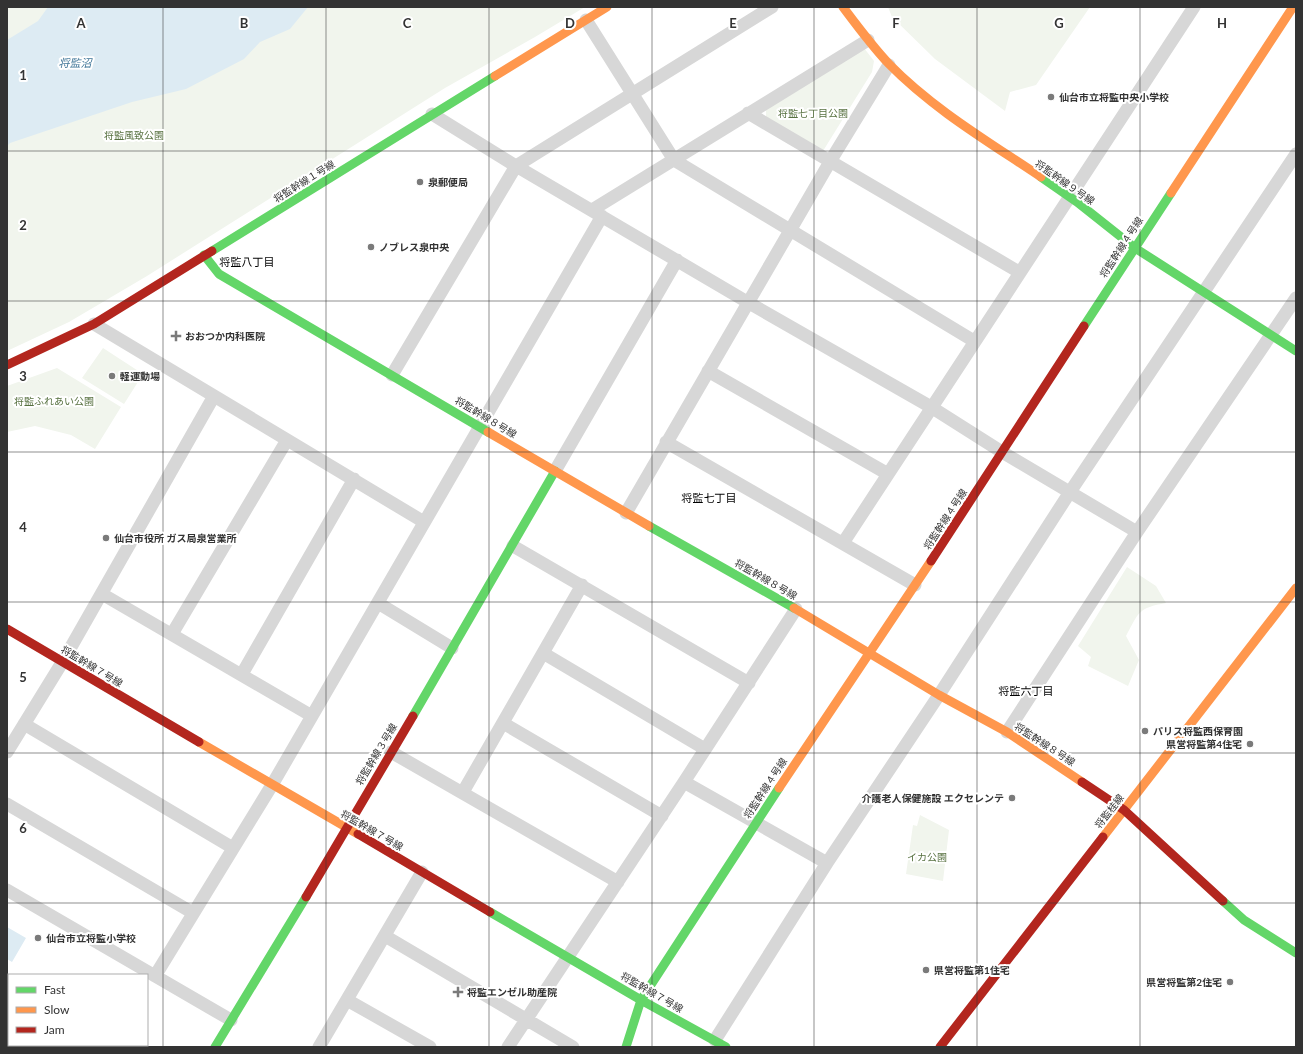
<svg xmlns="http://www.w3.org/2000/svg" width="1303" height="1054" viewBox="0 0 1303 1054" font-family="Lato,'Noto Sans JP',sans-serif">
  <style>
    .green { fill: #f1f5ed }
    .water { fill: #ddebf3 }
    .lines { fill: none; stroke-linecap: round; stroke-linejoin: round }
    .street { stroke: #d7d7d7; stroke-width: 13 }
    .fast { stroke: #63d668; stroke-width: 9 }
    .slow { stroke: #ff974d; stroke-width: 9 }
    .jam { stroke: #b3261e; stroke-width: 9 }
    .grid { fill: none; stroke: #333; stroke-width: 1; stroke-opacity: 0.55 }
    .poi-dot { fill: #7a7a7a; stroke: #fff; stroke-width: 1.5 }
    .labels { text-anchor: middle; stroke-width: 4; stroke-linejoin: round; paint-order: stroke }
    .poi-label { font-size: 10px; font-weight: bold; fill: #333; stroke: #fff; text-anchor: start }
    .park-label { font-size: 10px; fill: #56703f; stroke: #fff }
    .street-label { font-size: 10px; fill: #333; stroke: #fff }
    .water-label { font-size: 11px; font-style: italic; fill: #3f7597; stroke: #fff }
    .neighbourhood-label { font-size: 11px; fill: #000; stroke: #fff }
    .grid-label { font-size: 13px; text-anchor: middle; font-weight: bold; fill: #333; stroke: #fff; stroke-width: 4; stroke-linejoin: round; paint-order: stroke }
  </style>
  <rect width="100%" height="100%" fill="#fff"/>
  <path class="green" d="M 7,7 L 585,7 L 535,37 L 445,88 L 147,276 L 69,322 L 7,351 Z
    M 888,7 L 1090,7 L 1036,85 L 1010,92 L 1005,111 L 935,59 L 892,17 Z
    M 864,48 L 874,61 L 872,72 L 823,151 L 766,119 L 766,109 Z
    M 103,348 L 143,374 L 124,404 L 82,378 Z
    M 57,368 L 121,407 L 95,449 L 71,435 L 35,426 L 7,432 L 7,386 Z
    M 1127,567 L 1156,586 L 1166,603 C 1138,608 1139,612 1126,636 L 1139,660 L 1128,686 L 1088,666 L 1091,657 L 1078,646 Z
    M 920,815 L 949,830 L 943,881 L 906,874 L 913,825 L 917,826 Z
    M 7,992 L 9,993 L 9,1045 L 64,1045 L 63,1047 L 7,1047 Z"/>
  <path class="water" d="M 48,7 L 308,7 L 290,29 L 260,42 L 244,59 L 186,89 L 132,102 L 10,143 L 7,146 L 7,40 L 38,21 Z
    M 7,927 L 26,938 L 12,962 L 7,959 Z"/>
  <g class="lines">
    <path class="street" d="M 586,20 L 674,160 L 974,341
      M 748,113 L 1019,272
      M 432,114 L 516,166 L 749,303 L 931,407 L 1002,452 L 1137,532
      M 592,210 L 868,40
      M 94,324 L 424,522
      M 708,371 L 888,474
      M 392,375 L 516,166 L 772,7
      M 666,442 L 915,585
      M 555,471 L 677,260
      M 626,513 L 831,160 L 889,65
      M 843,543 L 1194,7
      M 513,546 L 749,683
      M 102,594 L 312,716
      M 378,603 L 452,648
      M 172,634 L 287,440
      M 543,653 L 705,749
      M 242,674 L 354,479
      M 503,723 L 662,816
      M 24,724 L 233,848
      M 1007,732 L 1137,532 L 1296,298
      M 7,752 L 63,661 L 214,396
      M 391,752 L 618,882
      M 684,782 L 827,863
      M 463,792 L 582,585
      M 7,804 L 193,913
      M 7,890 L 231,1020
      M 385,936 L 573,1047
      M 155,976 L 272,785 L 602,216
      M 347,1000 L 430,1047
      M 715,1040 L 827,863 L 939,695 L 1070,492 L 1296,154
      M 319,1047 L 422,872
      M 508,1047 L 684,782 L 796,609"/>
    <path class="fast" d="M 1041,177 L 1077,202 L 1135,248 L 1296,351
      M 212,251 L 495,76
      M 204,255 L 219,274 L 488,432
      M 1084,326 L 1171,193
      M 649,526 L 794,608
      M 413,716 L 555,471
      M 1223,901 L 1244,920 L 1296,953
      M 490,912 L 641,1000 L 726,1047
      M 215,1047 L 306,897
      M 626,1047 L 641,1000 L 779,788"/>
    <path class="slow" d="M 843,7 C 858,27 872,46 889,64 C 933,109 989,142 1041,177
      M 495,76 L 607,7
      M 1171,193 L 1293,7
      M 488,432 L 649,526
      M 794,608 L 939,695 L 1007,732 L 1082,782
      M 199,742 L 358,834
      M 779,788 L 931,561
      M 1103,837 L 1296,588"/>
    <path class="jam" d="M 7,365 L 94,324 L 212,251
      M 931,561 L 1084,326
      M 7,629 L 199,742
      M 1082,782 L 1124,810 L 1223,901
      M 358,834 L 490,912
      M 306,897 L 413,716
      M 940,1047 L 1103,837"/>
  </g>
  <path class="grid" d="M 163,7 L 163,1047M 326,7 L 326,1047M 489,7 L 489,1047M 652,7 L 652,1047M 814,7 L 814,1047M 977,7 L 977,1047M 1140,7 L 1140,1047M 7,151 L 1296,151M 7,301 L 1296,301M 7,452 L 1296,452M 7,602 L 1296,602M 7,753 L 1296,753M 7,903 L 1296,903"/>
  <g class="poi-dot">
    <circle cx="1051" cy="97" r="4"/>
    <circle cx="420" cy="182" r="4"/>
    <circle cx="371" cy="247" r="4"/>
    <path d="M174 330h4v4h4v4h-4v4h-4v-4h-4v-4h4z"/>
    <circle cx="112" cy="376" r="4"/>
    <circle cx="106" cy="538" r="4"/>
    <circle cx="1145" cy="731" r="4"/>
    <circle cx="1250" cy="744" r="4"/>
    <circle cx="1012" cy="798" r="4"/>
    <circle cx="38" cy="938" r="4"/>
    <circle cx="926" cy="970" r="4"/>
    <circle cx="1230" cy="982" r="4"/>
    <path d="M456 986h4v4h4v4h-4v4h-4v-4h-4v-4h4z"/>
  </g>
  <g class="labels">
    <g class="poi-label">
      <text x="1059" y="101">仙台市立将監中央小学校</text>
      <text x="428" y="186">泉郵便局</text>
      <text x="379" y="251">ノブレス泉中央</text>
      <text x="185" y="340">おおつか内科医院</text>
      <text x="120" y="380">軽運動場</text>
      <text x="114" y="542">仙台市役所 ガス局泉営業所</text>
      <text x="1153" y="735">パリス将監西保育園</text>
      <text x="1242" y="748" text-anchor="end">県営将監第4住宅</text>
      <text x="1004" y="802" text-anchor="end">介護老人保健施設 エクセレンテ</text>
      <text x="46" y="942">仙台市立将監小学校</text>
      <text x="934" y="974">県営将監第1住宅</text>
      <text x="1222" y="986" text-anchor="end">県営将監第2住宅</text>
      <text x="467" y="996">将監エンゼル助産院</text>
    </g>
    <g class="park-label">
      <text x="813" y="117">将監七丁目公園</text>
      <text x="134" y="139">将監風致公園</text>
      <text x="54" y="405">将監ふれあい公園</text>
      <text x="927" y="861">イカ公園</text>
    </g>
    <g class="street-label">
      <text transform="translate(304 181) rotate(-32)" y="4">将監幹線１号線</text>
      <text transform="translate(1065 182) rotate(35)" y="4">将監幹線９号線</text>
      <text transform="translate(1121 247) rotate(-57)" y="4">将監幹線４号線</text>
      <text transform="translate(486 417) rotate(31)" y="4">将監幹線８号線</text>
      <text transform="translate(945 519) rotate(-57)" y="4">将監幹線４号線</text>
      <text transform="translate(766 579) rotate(30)" y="4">将監幹線８号線</text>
      <text transform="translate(92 666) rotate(31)" y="4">将監幹線７号線</text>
      <text transform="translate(1045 744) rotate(33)" y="4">将監幹線８号線</text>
      <text transform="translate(376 754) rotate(-59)" y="4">将監幹線３号線</text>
      <text transform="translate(765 788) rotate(-57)" y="4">将監幹線４号線</text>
      <text transform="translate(1109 811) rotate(-52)" y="4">将監桂線</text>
      <text transform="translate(372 830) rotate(30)" y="4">将監幹線７号線</text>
      <text transform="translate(652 992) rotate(30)" y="4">将監幹線７号線</text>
    </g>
    <g class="water-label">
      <text x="75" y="67">将監沼</text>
    </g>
    <g class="neighbourhood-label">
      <text x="247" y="266">将監八丁目</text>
      <text x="709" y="502">将監七丁目</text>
      <text x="1026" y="695">将監六丁目</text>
    </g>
  </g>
  <g class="grid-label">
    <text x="81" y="28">A</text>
    <text x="244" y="28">B</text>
    <text x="407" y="28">C</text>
    <text x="570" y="28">D</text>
    <text x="733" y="28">E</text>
    <text x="896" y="28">F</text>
    <text x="1059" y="28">G</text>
    <text x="1222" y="28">H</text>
    <text x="23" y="80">1</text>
    <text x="23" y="230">2</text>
    <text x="23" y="381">3</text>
    <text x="23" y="532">4</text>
    <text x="23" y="682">5</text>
    <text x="23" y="833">6</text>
  </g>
  <rect width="1303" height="1054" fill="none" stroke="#333333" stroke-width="16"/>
  <rect x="8" y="974" width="140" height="72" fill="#ffffff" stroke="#adadad"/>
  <rect x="16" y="987" width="20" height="6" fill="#63d668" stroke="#adadad"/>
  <text x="44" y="994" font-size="12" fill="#333333">Fast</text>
  <rect x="16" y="1007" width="20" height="6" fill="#ff974d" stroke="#adadad"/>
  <text x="44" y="1014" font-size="12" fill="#333333">Slow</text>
  <rect x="16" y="1027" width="20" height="6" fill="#b3261e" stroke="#adadad"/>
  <text x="44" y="1034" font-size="12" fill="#333333">Jam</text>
</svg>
